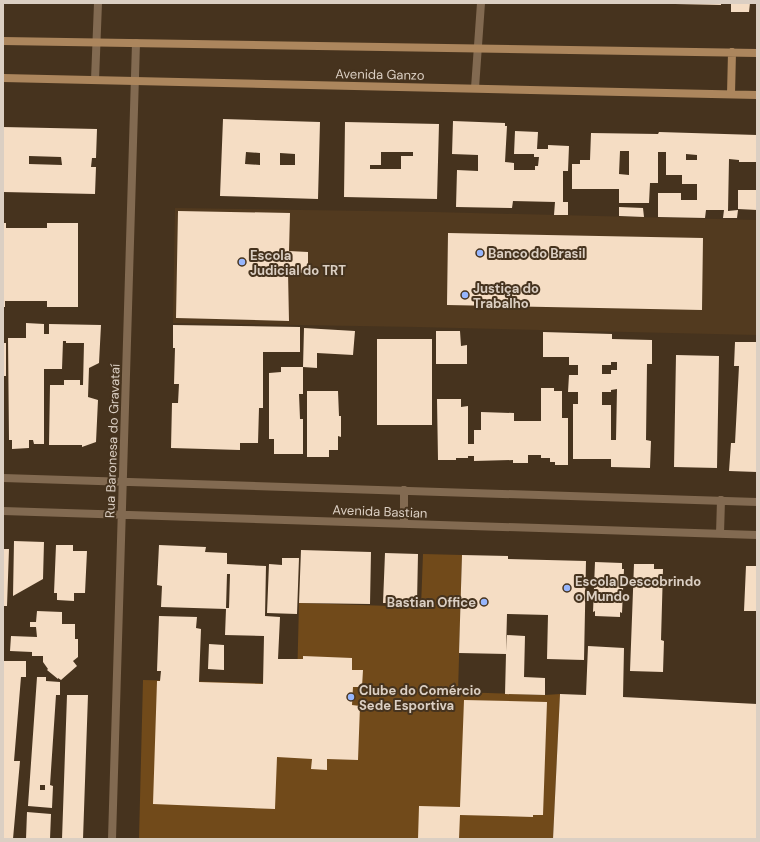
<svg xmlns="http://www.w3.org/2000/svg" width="760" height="842" viewBox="0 0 760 842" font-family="'DM Sans',sans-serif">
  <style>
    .built { fill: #523a1f }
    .green { fill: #714a1a }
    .building { fill: #f5ddc4; fill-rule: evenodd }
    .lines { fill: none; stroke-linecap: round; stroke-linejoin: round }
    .street { stroke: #826a51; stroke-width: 8 }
    .secondary { stroke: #ac865d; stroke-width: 8 }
    .poi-dot { fill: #97b6fd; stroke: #46331e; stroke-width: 1.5 }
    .labels { text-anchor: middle; stroke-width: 4; stroke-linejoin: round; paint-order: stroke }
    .street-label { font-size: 13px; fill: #dbcfc3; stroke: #46331e }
    .poi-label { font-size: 13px; font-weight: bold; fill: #dbcfc3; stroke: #46331e; text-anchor: start }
  </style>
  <rect width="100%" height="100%" fill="#46331e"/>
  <path class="built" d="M 175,208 L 434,212 L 757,220 L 757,335 L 417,327 L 173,323 Z"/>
  <path class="green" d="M 423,554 L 462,555 L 458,692 L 545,695 L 560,694 L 553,839 L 139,839 L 143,680 L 297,684 L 299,603 L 421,607 Z"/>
  <path class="building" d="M 675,3 L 721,3 L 721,5 L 675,4 Z
    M 731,3 L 750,3 L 749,12 L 731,12 Z
    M 223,119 L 320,122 L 318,199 L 220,196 ZM 246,152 L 260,153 L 260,165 L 245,164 ZM 280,153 L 295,154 L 295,165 L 280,165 Z
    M 453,121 L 505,123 L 505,126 L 507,126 L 505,162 L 514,163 L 514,170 L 535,170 L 535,166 L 538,166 L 539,157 L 534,157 L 534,154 L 514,154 L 515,131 L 538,132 L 537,149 L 548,149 L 548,145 L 569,146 L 568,171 L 563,171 L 563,202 L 568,202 L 568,215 L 554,215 L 555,202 L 513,201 L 512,208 L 456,207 L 457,170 L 478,171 L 478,155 L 452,154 Z
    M 345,122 L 439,124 L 437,199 L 344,197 ZM 381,152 L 413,152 L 413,156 L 401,156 L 401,169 L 370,169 L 370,165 L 381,165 Z
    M 3,127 L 97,129 L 96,158 L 92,158 L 91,167 L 96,167 L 95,194 L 3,192 ZM 29,156 L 61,157 L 62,165 L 29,164 Z
    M 659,132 L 757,135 L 757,162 L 739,162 L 739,160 L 729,159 L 728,211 L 738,210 L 737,218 L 723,218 L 724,210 L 706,210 L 705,218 L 658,217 L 658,193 L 681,193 L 681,200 L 697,200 L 697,184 L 682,184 L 682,175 L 666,175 L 666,152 L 658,152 L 658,183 L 650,183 L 649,203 L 619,203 L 619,189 L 572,189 L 572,164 L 580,164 L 580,160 L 590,160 L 591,133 L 658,134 ZM 620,151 L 629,151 L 629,175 L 619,174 ZM 686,154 L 697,155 L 697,160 L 686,160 Z
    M 738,190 L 757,190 L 757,210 L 738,209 Z
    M 619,207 L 643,208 L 644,217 L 619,216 Z
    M 178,211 L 290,213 L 289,251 L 308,252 L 308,273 L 288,272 L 289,321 L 176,318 Z
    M 3,223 L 6,223 L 6,228 L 47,228 L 47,223 L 78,223 L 78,307 L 47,307 L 47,301 L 5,301 L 5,307 L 3,307 Z
    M 448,233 L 703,238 L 702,310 L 447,305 Z
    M 26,323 L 44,324 L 44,334 L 49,334 L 49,324 L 101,325 L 99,363 L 89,368 L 88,397 L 98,400 L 96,442 L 82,447 L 82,445 L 49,445 L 50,385 L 64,385 L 64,380 L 80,380 L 80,385 L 83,385 L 84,343 L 66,343 L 66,341 L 63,341 L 62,369 L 44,369 L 44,444 L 34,444 L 33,440 L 29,440 L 29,448 L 12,449 L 12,440 L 9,440 L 8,338 L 26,338 Z
    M 173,325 L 300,327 L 300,352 L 263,352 L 263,408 L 259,408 L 258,443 L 240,443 L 240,450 L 171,448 L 172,403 L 178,403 L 179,384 L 174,384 L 175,348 L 173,348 Z
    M 304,328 L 355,331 L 353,355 L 317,353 L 317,368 L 303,367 Z
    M 436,331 L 460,331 L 461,346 L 467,345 L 467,364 L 436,364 Z
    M 543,332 L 612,334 L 612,339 L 652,340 L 652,364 L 647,364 L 646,440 L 651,441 L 650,468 L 611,467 L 611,459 L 573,459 L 573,404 L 578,404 L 578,392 L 568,392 L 569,375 L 578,375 L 578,365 L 569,365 L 569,357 L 543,357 ZM 611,362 L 617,362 L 617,370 L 611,370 L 611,374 L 602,374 L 602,365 L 611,365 ZM 617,389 L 616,440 L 611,440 L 611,405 L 602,405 L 602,392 L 611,392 L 611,390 Z
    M 377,339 L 432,339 L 432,425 L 377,425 Z
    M 735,342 L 757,342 L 757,472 L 729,471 L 731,443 L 735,443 L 739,366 L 734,366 Z
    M 3,343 L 6,343 L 6,376 L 3,376 Z
    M 676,355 L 719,356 L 717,468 L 674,467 Z
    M 281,367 L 303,367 L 303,394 L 299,394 L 300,419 L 303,419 L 303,454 L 274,454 L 274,439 L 269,439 L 269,373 L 281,372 Z
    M 541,388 L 554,388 L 554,391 L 562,391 L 562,418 L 568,418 L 568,465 L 555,465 L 555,462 L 550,462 L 550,458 L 541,458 L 541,455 L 528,455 L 528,463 L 513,463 L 513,460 L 474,461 L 474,456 L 468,456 L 468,458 L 456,458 L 456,460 L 438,460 L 437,399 L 461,399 L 461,407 L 468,406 L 468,444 L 474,444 L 474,430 L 481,430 L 481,412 L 514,413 L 514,421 L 541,421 Z
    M 307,391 L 338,391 L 339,416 L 341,416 L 341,437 L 338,436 L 338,450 L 329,450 L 329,457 L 307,457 Z
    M 14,541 L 44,542 L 43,579 L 13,596 Z
    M 56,545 L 73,545 L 73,551 L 87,551 L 85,593 L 74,593 L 74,601 L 57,600 L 57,593 L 54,593 Z
    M 159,545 L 206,547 L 205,552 L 227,553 L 227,564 L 266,566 L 265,616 L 280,617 L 278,659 L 303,659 L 303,656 L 352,658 L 352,670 L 363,670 L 362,687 L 353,687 L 352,705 L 360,706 L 358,760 L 327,759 L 327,770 L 311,769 L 312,759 L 277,757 L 275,809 L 153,804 L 157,681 L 160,681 L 161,671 L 157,671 L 159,616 L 197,617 L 196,628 L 201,629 L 199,682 L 263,684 L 264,636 L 225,635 L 226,609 L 161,607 L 162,586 L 157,585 ZM 227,574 L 230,574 L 229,608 L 226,608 Z
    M 3,549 L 9,549 L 7,606 L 3,606 Z
    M 301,550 L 371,552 L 370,604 L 299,603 Z
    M 385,553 L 418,554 L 417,603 L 383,603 Z
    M 462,555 L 508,556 L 508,559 L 586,561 L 584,660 L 547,659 L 548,615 L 507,614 L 506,651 L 507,635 L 525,636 L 524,677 L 545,678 L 545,695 L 505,694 L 506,654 L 459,653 Z
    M 282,558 L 299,558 L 297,614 L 267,613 L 269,564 L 282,565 Z
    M 595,562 L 622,563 L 622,569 L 624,569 L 622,613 L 620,612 L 620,617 L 595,616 L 595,611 L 593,612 Z
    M 634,564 L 654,564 L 654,569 L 663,569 L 661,640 L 664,641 L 663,672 L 630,671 Z
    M 746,566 L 757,566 L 757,611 L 744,611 Z
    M 37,611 L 62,612 L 62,624 L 75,624 L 75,639 L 78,639 L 78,657 L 73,661 L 77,666 L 61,680 L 58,678 L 58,679 L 47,670 L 48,669 L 43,662 L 43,656 L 32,656 L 32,652 L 10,651 L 11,636 L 37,637 L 36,627 L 30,627 L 30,622 L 36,622 Z
    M 209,644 L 224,645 L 224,670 L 208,669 Z
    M 588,646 L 624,648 L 623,697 L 757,704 L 757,839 L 553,839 L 560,694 L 586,695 Z
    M 3,661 L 26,661 L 26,677 L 21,677 L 14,761 L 20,761 L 13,839 L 3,839 Z
    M 37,677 L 46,677 L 46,681 L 60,682 L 60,695 L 56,695 L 50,785 L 53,786 L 52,808 L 28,806 ZM 40,785 L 45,785 L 45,790 L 40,790 Z
    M 67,695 L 88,695 L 83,839 L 62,839 Z
    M 464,700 L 547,702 L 543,815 L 533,815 L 533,817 L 460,815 L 459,839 L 418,839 L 419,806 L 460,807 Z
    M 27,812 L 51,814 L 50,839 L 26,839 Z"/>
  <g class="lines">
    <path class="street" d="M 95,80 L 98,3
      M 475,88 L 481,3
      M 3,478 L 757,502
      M 3,511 L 757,535
      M 404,524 L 404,490
      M 720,534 L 721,500
      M 112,839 L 136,43"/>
    <path class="secondary" d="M 3,41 L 757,53
      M 3,78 L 757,95
      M 731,94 L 732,52"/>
  </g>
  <g class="poi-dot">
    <circle cx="480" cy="253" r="4"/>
    <circle cx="242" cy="262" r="4"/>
    <circle cx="465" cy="295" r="4"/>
    <circle cx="567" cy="588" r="4"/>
    <circle cx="484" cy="602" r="4"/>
    <circle cx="351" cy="697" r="4"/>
  </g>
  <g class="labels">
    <g class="street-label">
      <text transform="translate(380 74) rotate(1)" y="5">Avenida Ganzo</text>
      <text transform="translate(112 441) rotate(-88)" y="5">Rua Baronesa do Gravataí</text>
      <text transform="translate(380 511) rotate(2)" y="5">Avenida Bastian</text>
    </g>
    <g class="poi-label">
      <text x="488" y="258">Banco do Brasil</text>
      <text x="250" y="260">Escola<tspan x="250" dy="15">Judicial do TRT</tspan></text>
      <text x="473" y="293">Justiça do<tspan x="473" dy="15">Trabalho</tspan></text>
      <text x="575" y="586">Escola Descobrindo<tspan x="575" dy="15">o Mundo</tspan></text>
      <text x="476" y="607" text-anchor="end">Bastian Office</text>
      <text x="359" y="695">Clube do Comércio<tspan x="359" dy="15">Sede Esportiva</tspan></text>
    </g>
  </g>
  <rect width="760" height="842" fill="none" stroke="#dbcfc3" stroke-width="8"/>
</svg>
